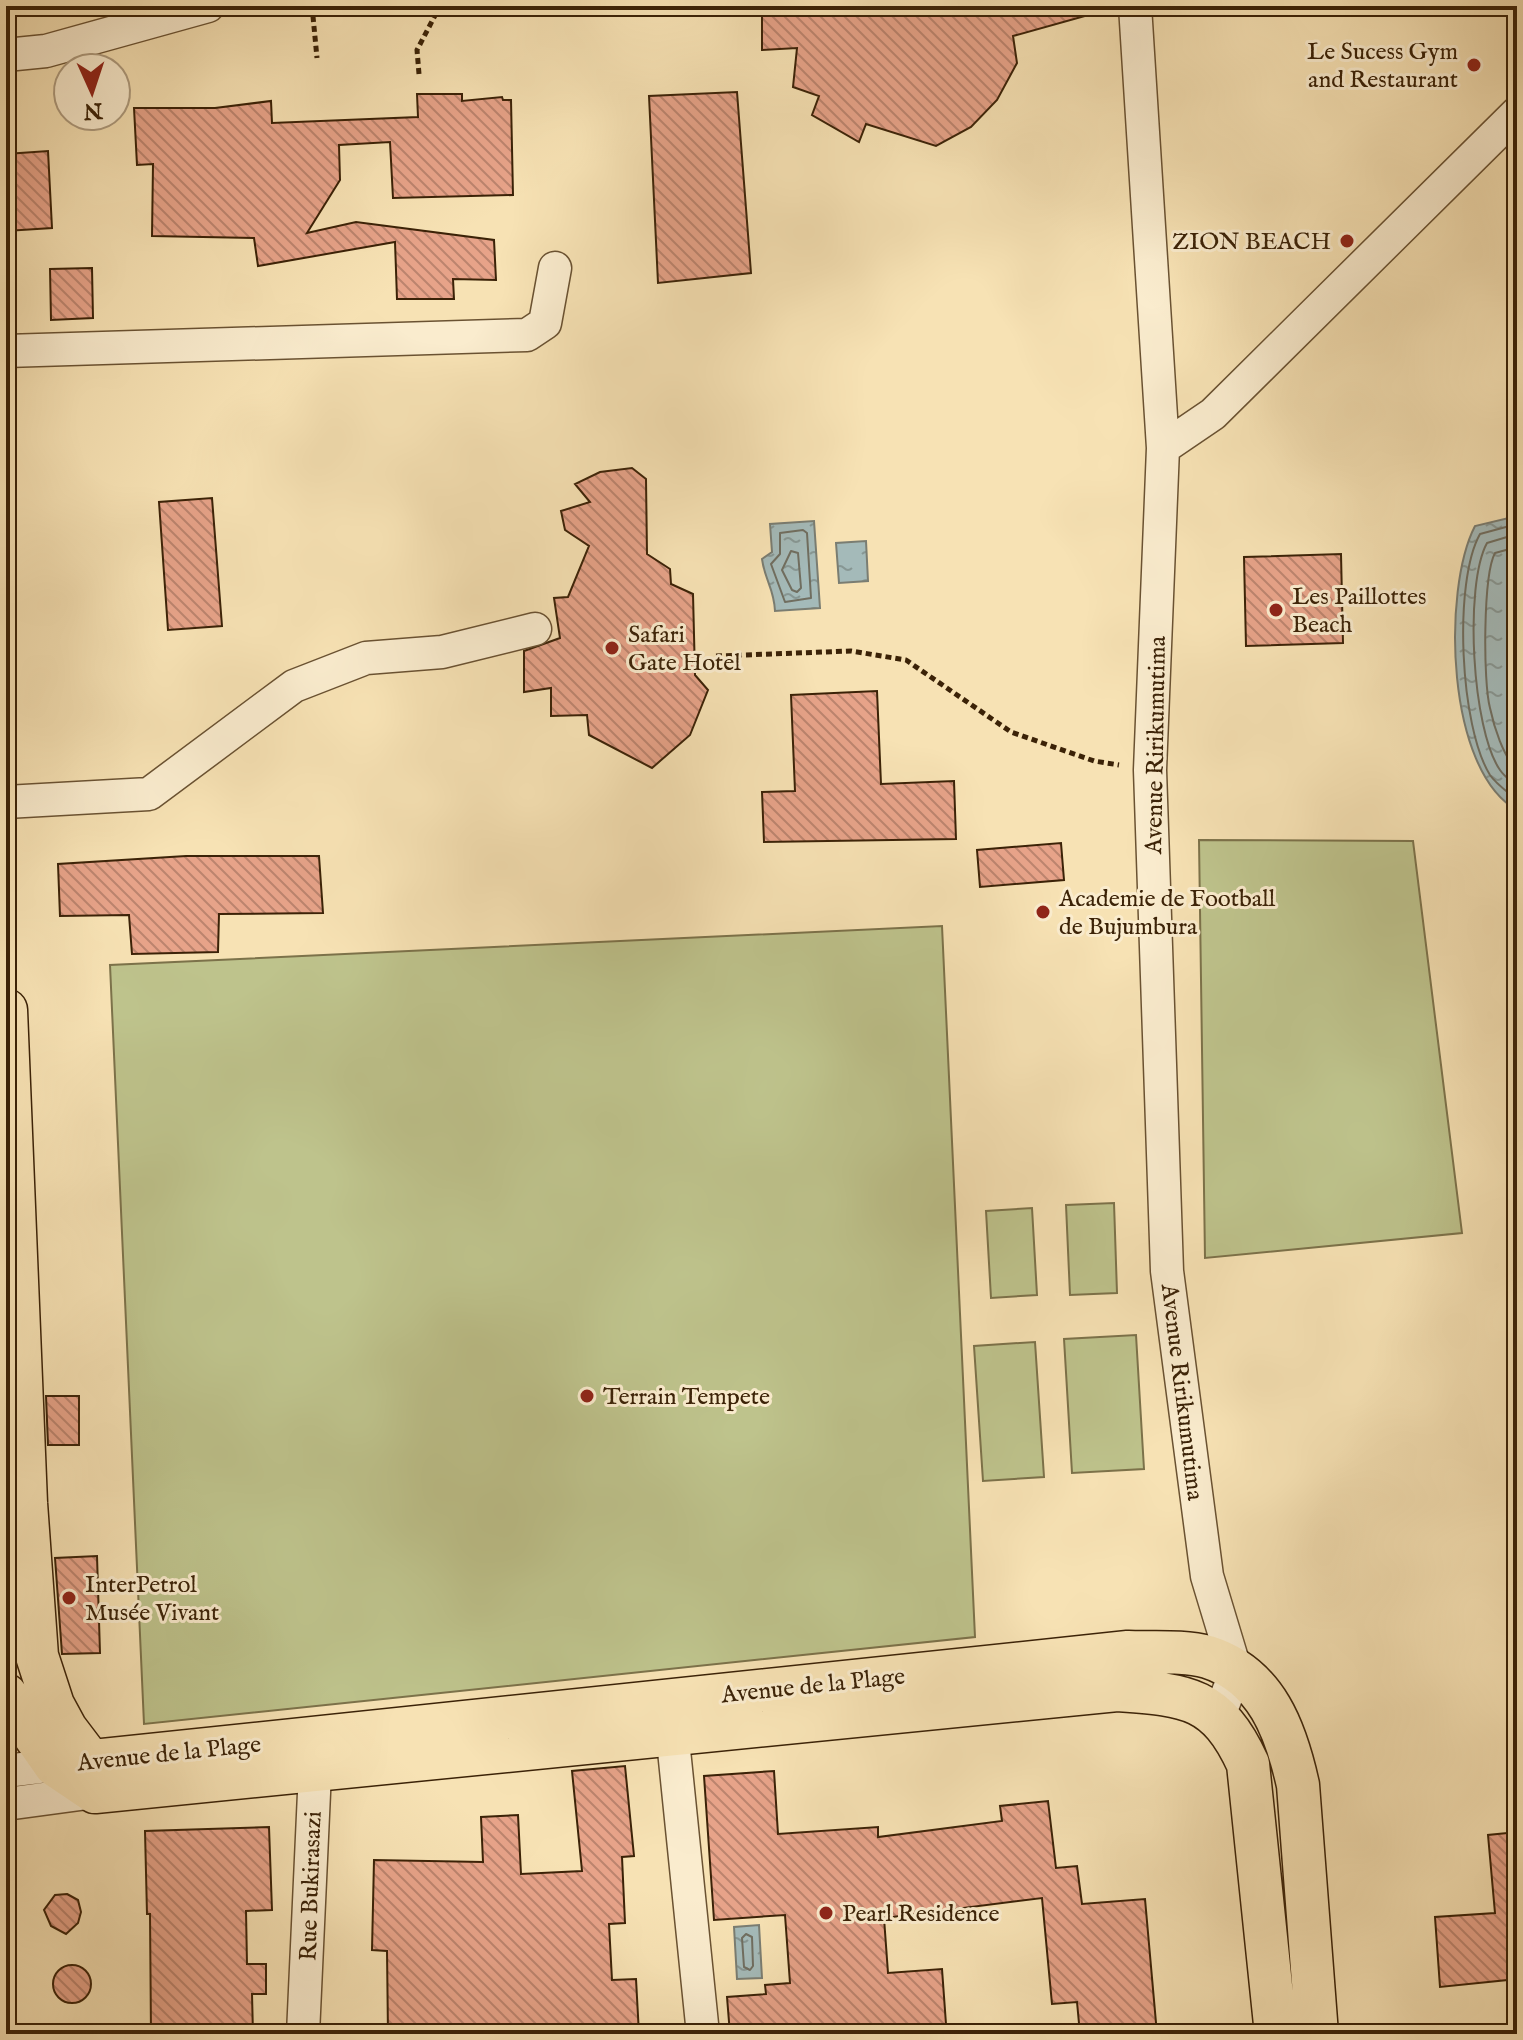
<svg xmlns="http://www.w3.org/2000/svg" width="1523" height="2040" viewBox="0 0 1523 2040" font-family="'IM FELL English',serif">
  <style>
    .green { fill: #bec38c; stroke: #7c724a; stroke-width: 2 }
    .water { fill: url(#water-ripples); stroke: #7a7d72; stroke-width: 2 }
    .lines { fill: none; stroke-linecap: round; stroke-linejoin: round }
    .shore { stroke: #706e60; stroke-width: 2 }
    .building { fill: url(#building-back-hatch); stroke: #3b2207; stroke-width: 2 }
    .minor-casing { stroke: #6a5232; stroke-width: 35 }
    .major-casing { stroke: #3b2207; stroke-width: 45 }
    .path { stroke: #3b2207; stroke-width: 5; stroke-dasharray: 6 4; stroke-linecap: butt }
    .minor { stroke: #faecce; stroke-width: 32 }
    .major { stroke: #f7e2b4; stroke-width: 42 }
    .poi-dot { fill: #8f2418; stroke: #faecce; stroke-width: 3 }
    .labels { text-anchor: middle; stroke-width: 6; stroke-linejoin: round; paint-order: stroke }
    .poi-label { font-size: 24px; fill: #3b2207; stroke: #faecce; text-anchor: start }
    .street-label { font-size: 24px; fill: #3b2207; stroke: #faecce }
  </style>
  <defs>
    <pattern id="water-ripples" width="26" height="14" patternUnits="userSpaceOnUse" patternTransform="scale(2)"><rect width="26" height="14" fill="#a4bab9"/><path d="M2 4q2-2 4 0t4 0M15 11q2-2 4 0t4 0" fill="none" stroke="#879794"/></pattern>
    <pattern id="building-back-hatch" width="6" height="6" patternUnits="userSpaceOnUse" patternTransform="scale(2)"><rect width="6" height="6" fill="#e7a389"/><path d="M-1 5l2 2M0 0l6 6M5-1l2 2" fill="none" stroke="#bc846e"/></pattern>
  </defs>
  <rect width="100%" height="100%" fill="#f7e2b4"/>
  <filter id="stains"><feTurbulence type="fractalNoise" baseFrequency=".0025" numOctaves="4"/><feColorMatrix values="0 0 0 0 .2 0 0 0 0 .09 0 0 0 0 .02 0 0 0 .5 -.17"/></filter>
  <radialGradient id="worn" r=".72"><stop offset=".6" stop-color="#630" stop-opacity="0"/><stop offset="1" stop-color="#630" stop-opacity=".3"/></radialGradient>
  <path class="green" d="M 1199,840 L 1413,841 L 1462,1233 L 1205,1258 Z
    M 942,926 L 975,1637 L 144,1724 L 110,965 Z
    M 1114,1203 L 1117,1293 L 1070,1295 L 1066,1205 Z
    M 1032,1208 L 1037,1295 L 991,1298 L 986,1211 Z
    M 1136,1335 L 1144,1469 L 1072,1473 L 1064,1339 Z
    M 1035,1342 L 1044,1477 L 983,1481 L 974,1346 Z"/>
  <path class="water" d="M 1517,516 L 1517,810 C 1446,771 1442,590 1475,526 Z
    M 814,521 L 820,608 L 775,611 C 774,588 765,581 762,559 L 772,552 L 770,524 Z
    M 866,541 L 868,581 L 839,583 L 836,543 Z
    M 759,1925 L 762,1978 L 737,1979 L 734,1927 Z"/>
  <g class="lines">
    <path class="shore" d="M 1517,524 L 1480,534 C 1453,582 1460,727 1490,775 C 1496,784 1509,793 1517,800
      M 803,530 L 807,533 L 811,598 L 785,602 L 771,564 L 780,554 L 780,533 Z
      M 1517,534 L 1487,543 C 1464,585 1472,730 1500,770 C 1504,776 1512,782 1517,787
      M 1517,547 L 1495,553 C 1483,575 1483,682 1490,708 C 1494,727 1503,756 1517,770
      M 791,551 L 798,553 L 801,588 L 797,592 L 792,590 L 782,570 Z
      M 746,1934 L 752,1937 L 753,1966 L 750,1970 L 744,1967 L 742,1938 Z"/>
  </g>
  <path class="building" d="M 762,6 L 1091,6 L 1092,14 L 1013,36 L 1017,63 L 997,100 L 971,127 L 936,146 L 866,124 L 859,142 L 812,115 L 819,96 L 793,87 L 797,48 L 762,50 Z
    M 737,92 L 751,273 L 658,283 L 649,96 Z
    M 417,94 L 462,94 L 462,101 L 502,97 L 503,100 L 511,100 L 513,195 L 393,198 L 390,142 L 339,145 L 340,180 L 307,233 L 356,222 L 494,240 L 496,280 L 453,279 L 454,299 L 397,299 L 395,242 L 258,266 L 254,238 L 152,236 L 153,164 L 137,165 L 134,108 L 215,108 L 271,101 L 272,123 L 418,117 Z
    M 48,151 L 52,228 L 6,231 L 6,154 Z
    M 92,268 L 93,318 L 51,320 L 50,269 Z
    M 632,468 L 646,479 L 647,554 L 670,569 L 671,584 L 693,594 L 695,675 L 708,690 L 690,735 L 652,768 L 589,735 L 587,715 L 551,716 L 551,688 L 524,692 L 524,651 L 560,638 L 554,598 L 568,597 L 589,546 L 565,530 L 561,511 L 590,502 L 575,484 L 600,472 Z
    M 212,498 L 222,626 L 168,630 L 159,502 Z
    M 1341,554 L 1343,643 L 1246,646 L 1244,557 Z
    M 877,691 L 881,784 L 954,781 L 956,839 L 764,842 L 762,792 L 795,791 L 791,695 Z
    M 1061,843 L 1064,880 L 980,887 L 977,850 Z
    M 186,856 L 319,856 L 323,913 L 219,914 L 218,952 L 132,954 L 129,915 L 60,916 L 58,864 Z
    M 46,1396 L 79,1396 L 79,1445 L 48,1445 Z
    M 97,1556 L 100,1653 L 62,1654 L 55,1558 Z
    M 625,1766 L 634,1856 L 622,1857 L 625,1923 L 609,1924 L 612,1980 L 636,1979 L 639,2034 L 388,2034 L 387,1951 L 372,1950 L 374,1860 L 483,1862 L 481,1817 L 518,1815 L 521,1874 L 582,1871 L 572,1771 Z
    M 774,1771 L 778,1834 L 878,1827 L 878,1837 L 1002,1821 L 1000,1806 L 1048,1801 L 1056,1868 L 1077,1866 L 1082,1904 L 1145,1899 L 1157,2034 L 1080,2034 L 1077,2002 L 1052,2004 L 1042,1898 L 884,1918 L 888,1973 L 942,1969 L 946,2024 L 807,2034 L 730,2034 L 727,1997 L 766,1994 L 765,1985 L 790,1983 L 785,1915 L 714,1920 L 704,1776 Z
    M 269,1827 L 272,1910 L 246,1911 L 247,1964 L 266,1964 L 266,1994 L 252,1994 L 253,2034 L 151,2034 L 150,1914 L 147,1914 L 145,1831 Z
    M 1517,1832 L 1517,1979 L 1440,1987 L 1435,1917 L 1495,1913 L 1488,1835 Z
    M 67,1894 L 78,1900 L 81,1912 L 78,1923 L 66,1934 L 51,1926 L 44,1910 L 55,1895 Z
    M53 1984a19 19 0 1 1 38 0a19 19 0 1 1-38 0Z"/>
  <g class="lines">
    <g class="minor-casing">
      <path id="minor" d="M 1135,6 L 1163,448 L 1150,770 L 1167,1271 L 1207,1576 L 1236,1672 L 1219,1715
        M 6,55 L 46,51 L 208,6
        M 6,351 L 527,335 L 545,323 L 555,268
        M 1163,448 L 1213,414 L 1517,113
        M 6,802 L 149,794 L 294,686 L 366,658 L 442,652 L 535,629
        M 670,1711 L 703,2034
        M 6,1771 L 55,1765
        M 6,1804 L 95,1792
        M 303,2034 L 316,1749"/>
    </g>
    <g class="major-casing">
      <path id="major" d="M 6,1010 L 26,1503 L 37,1656 L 53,1705 L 66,1729 L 91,1762 L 108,1776
        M 6,1695 L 55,1765 L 95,1792 L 1117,1690 C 1186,1695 1217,1696 1248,1764 L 1276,2034
        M 55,1765 L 1128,1652 C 1153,1653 1183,1650 1208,1657 C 1267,1676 1286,1731 1298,1785 L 1317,2034"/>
    </g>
    <path class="path" d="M 312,6 L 317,58
      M 419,74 L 417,50 L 440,6
      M 716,656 L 851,651 L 906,660 L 1011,732 L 1094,761 L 1119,765"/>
    <use href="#minor" class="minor"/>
    <use href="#major" class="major"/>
  </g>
  <g class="poi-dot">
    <circle cx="1474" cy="65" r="8"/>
    <circle cx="1347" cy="241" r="8"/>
    <circle cx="1276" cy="610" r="8"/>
    <circle cx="612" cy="648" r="8"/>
    <circle cx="1043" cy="912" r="8"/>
    <circle cx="587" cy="1396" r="8"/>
    <circle cx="69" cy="1598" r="8"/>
    <circle cx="826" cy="1913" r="8"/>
  </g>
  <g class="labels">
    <g class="poi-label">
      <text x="1458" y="59" text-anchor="end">Le Sucess Gym<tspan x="1458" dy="28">and Restaurant</tspan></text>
      <text x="1331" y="249" text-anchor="end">ZION BEACH</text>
      <text x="1292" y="604">Les Paillottes<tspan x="1292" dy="28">Beach</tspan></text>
      <text x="628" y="642">Safari<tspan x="628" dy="28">Gate Hotel</tspan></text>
      <text x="1059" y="906">Academie de Football<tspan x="1059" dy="28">de Bujumbura</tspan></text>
      <text x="603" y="1404">Terrain Tempete</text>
      <text x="85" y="1592">InterPetrol<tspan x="85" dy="28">Musée Vivant</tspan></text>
      <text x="842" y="1921">Pearl Residence</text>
    </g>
    <g class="street-label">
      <text transform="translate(1155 745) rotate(-89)" y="8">Avenue Ririkumutima</text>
      <text transform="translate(1183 1392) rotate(83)" y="8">Avenue Ririkumutima</text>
      <text transform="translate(813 1685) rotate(-6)" y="8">Avenue de la Plage</text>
      <text transform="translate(169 1753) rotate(-6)" y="8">Avenue de la Plage</text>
      <text transform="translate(310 1886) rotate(-88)" y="8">Rue Bukirasazi</text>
    </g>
  </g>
  <rect width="1523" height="2040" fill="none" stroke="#f7e2b4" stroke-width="32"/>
  <rect x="8" y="8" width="1507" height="2024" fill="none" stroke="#3b2207" stroke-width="4"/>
  <rect x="16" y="16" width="1491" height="2008" fill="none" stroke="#3b2207" stroke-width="2"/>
  <g transform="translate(92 92) rotate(177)"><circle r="38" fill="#faecce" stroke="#ae9b7e" stroke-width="2"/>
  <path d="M0-6L14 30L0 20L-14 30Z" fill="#8f2418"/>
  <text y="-12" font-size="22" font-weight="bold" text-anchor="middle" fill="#3b2207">N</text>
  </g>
  <rect width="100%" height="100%" filter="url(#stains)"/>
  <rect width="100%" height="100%" fill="url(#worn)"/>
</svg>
